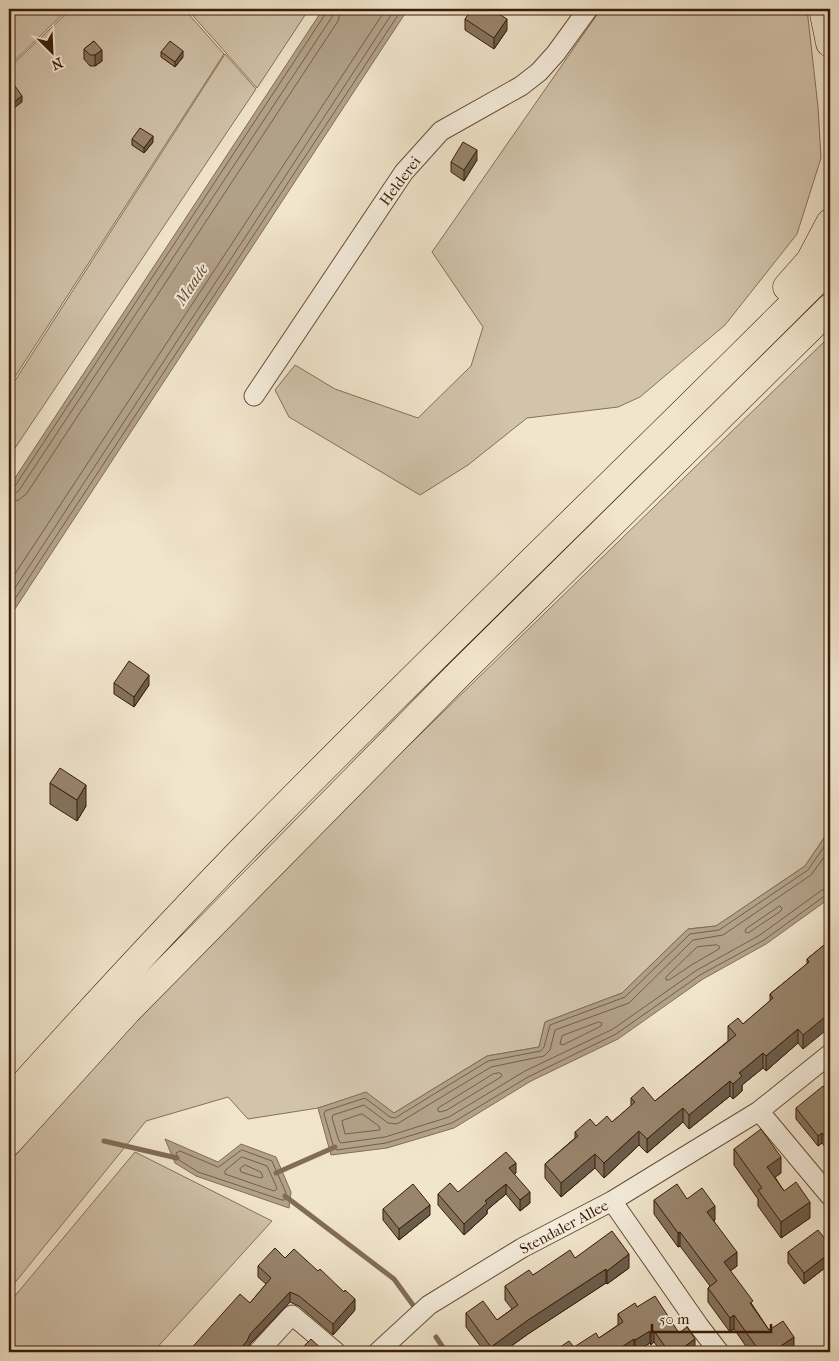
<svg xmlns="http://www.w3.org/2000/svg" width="839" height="1361" font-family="'IM FELL French Canon',serif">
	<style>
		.green { fill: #d2c3ab; stroke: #867059 }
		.water { fill: #b2a189; stroke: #826c55 }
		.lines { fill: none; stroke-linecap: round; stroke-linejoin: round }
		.shore { stroke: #765e48; stroke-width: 1 }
		.stream { stroke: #826c55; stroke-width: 5 }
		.street-casing { stroke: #674e38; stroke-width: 21 }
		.highway-casing { stroke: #391c07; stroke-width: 29 }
		.street { stroke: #f6eede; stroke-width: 19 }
		.highway { stroke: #f1e5cc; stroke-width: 28 }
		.wall { fill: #84725e; stroke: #391c07 }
		.shaded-wall { fill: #6b5d4c; stroke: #391c07 }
		.building { fill: #99856d; stroke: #391c07 }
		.labels { text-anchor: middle; stroke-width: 4; stroke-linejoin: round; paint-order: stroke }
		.street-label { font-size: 15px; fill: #391c07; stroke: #f6eede }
		.water-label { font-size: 16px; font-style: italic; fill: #634b34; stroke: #f6eede }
	</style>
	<rect width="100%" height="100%" fill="#f1e5cc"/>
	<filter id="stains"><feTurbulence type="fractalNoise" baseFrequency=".004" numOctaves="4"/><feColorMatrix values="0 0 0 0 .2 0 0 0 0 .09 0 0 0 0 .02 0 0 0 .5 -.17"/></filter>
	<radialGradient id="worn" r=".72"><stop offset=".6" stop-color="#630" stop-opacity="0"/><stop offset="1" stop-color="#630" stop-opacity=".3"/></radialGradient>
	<!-- green -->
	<path class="green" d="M9,9H68L9,66Z
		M71,9H184L224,54L9,386V68Z
		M187,9H309L257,88Z
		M601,9H807L818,107L821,158L797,234L725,325L640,397L618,407L527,418L468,465L420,495L289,417L275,390L295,365L335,389L418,418L471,366L483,327L432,252Z
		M225,54L256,89L9,457V390Z
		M830,336V829L805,866L716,926L688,929L622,993L545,1022L539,1047L487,1056L394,1113L366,1093L318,1108L248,1119L228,1097L146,1121L9,1290V1163L158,989Z
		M135,1152L272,1221L153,1352H9V1303Z"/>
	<!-- water -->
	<path class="water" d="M323,9H408L9,618V487Z
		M830,829V898L766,944L703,979L618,1039L531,1081L454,1128L387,1148L331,1155L318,1108L366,1092L394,1113L487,1056L539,1047L545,1022L622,993L688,929L716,926L805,866Z
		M165,1139L218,1162L241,1144L276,1157L291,1192L289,1208L196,1176L175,1163Z"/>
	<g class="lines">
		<!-- shore -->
		<path class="shore" d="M9,489L15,486L326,13L327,9
			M9,495L15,494L20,489L332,17L334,9
			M9,502L19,500L27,493L338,21L341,9
			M9,583L386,9
			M9,597L395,9
			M9,608L402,9
			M830,838L808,870L719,930L690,934L625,997L550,1025L544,1047L541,1051L488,1061L395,1118L390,1117L365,1098L325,1111L324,1114L334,1148L337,1150L386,1143L452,1123L528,1077L616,1034L700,975L764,940L826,895L830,894
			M830,849L811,875L723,935L693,940L629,1003L555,1030L550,1050L544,1056L491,1067L397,1124L388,1123L364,1105L333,1115L332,1118L339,1141L341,1143L385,1137L449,1117L525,1071L613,1029L697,970L760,935L822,890L830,888
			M780,906L782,908L781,911L748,933L745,932L746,929Z
			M717,945L720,947L719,949L693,964L669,980H666V977L697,947Z
			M599,1022L602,1023L601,1026L563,1045L560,1044L562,1036Z
			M500,1073L502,1075L501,1077L447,1110L440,1112L438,1111V1108L493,1074Z
			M362,1114L379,1126L380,1130L345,1134L342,1121Z
			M242,1150L272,1161L286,1193L285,1200H282L198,1172L179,1160L176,1153L180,1151L218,1167Z
			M242,1157L267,1166L277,1188L276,1190L274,1191L225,1174V1171Z
			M245,1165L261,1172L263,1177L260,1178L241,1172L240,1169Z"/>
		<!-- stream -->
		<path class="stream" d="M104,1141L177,1158
			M276,1173L335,1147
			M285,1196L394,1279L413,1305
			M436,1337L446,1352"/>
		<defs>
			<path id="street" d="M254,396L404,172L441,131L521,86L539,72L556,53L588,9
				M759,1111L830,1196
				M612,1201L699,1326L719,1352
				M258,1352L292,1315L336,1352
				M378,1352L429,1305L522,1248L612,1201L759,1111L830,1054"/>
			<path id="highway" d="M823,9L830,43
				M787,287L810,261L830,223
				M9,1101C89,1012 170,924 254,838C443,645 639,459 830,267
				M9,1141L127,1011L460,673L830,308"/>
		</defs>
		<!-- street casing -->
		<use href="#street" class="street-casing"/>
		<!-- highway casing -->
		<use href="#highway" class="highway-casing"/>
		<!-- street -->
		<use href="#street" class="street"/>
		<!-- highway -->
		<use href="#highway" class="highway"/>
	</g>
	<!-- wall -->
	<path class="wall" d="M465,19L507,30L494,49L465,30Z
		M94,41L102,61L95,66H90L84,59V49Z
		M161,52L183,57L175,67L161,57Z
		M132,139L153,142L144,153L132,145Z
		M477,160L464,181L451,172V162Z
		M114,683L149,685L134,707L114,694Z
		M50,783L86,806L77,821L50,804Z
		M829,941L803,1049L798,1043L766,1071L763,1068L742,1085V1091L733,1099L730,1096L689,1129L683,1122L647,1153L639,1145L604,1178L595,1168L561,1197L545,1178V1164L575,1138V1132L596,1126L612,1122L631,1106V1098L655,1101L728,1041V1026L743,1024L770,1001V994L807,964V959Z
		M830,1095L826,1148L822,1143L818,1146L796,1119V1108Z
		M734,1149L781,1173L775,1177L784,1191L810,1218L781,1238L758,1206V1199L734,1165Z
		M516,1173L514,1175L530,1203L520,1211L506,1194L487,1210V1214L464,1235L438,1205V1194L458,1192Z
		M687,1199L715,1220L714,1221L737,1266L730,1271L769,1330L794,1351L793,1352H750L734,1329L730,1332L708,1302V1288L710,1286L680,1246L678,1247L654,1214V1200Z
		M383,1209L430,1215L399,1240L383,1220Z
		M830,1245V1264L804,1284L788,1263V1252Z
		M285,1258L355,1310L333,1335L299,1306L290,1302L250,1344L246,1352H188L250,1303L266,1284L258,1277V1266Z
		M575,1258L629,1268L607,1284L606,1283L528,1334L503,1352H485L466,1327V1313L497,1320L512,1309L505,1300V1286Z
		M637,1307L679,1333L695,1351L694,1352H661L654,1342L651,1345L650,1343L635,1352L634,1350L632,1352H553L574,1347L599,1338L618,1325V1314Z"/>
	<!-- shaded-wall -->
	<path class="shaded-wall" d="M507,19V30L494,49V38Z
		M102,50V61L95,66V55Z
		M183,51V57L175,67V62Z
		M22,96V102L10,111V105Z
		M153,136V142L144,153V148Z
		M477,150V160L464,181V170Z
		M149,675V685L134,707V697Z
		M86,785V806L77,821V800Z
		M830,1002V1027L803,1049V1035Z
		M798,1029V1043L766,1071V1056Z
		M763,1053V1068L742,1085V1091L733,1099V1084L739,1073Z
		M730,1081V1096L689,1129V1115Z
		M830,1100V1111L826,1103Z
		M683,1108V1122L647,1153V1139Z
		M639,1131V1145L604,1178V1163Z
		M822,1133V1143L818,1146V1136Z
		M830,1133V1144L826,1148V1137Z
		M595,1154V1168L561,1197V1183Z
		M781,1157V1173L767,1183V1167Z
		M516,1163V1173L509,1179V1168Z
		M506,1184V1194L487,1210V1214L464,1235V1224L485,1201Z
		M530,1192V1203L520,1211V1200Z
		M810,1202V1218L781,1238V1222Z
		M430,1205V1215L399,1240V1229Z
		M715,1206V1220L707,1226V1212Z
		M680,1232V1246L678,1247V1233Z
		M737,1252V1266L724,1276V1262Z
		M830,1253V1264L804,1284V1273Z
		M629,1254V1268L607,1284V1271Z
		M606,1269V1283L528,1334L503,1352H491V1347L528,1320Z
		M290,1292V1302L250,1344L246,1352H237L250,1334Z
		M355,1299V1310L333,1335V1324Z
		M734,1315V1329L730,1332V1318Z
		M650,1331V1343L635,1352V1340Z
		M654,1331V1342L651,1345V1333Z
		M794,1337V1351L793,1352H772Z
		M634,1339V1350L632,1352H614Z
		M695,1339V1351L694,1352H677Z"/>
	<!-- building -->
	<path class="building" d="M472,9H491L507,19L494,38L465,19Z
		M94,41L102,50L95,55H90L84,49Z
		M170,41L183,51L175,62L161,52Z
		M15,86L22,96L10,105L9,104V90Z
		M140,128L153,136L144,148L132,139Z
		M463,142L477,150L464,170L451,162Z
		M129,661L149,675L134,697L114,683Z
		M60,768L86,785L77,800L50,783Z
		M829,941L830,942V1002L829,1003L830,1005V1013L803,1035L798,1029L766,1056L763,1053L739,1073L742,1076L733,1084L730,1081L689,1115L683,1108L647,1139L639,1131L604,1163L595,1154L561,1183L545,1164L578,1136L575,1132L590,1119L596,1126L607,1116L612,1122L635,1102L631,1098L643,1087L655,1101L736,1035L728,1026L738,1018L743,1024L773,998L770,994L809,962L807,959Z
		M823,1086L830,1095V1100L826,1103L830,1109V1133L826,1137L822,1133L818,1136L796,1108Z
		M761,1129L781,1157L767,1167L784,1191L796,1182L810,1202L781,1222L758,1190L762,1188L734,1149Z
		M506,1152L516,1163L509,1168L530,1192L520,1200L506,1184L485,1201L487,1203L464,1224L438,1194L450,1183L458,1192Z
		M413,1184L430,1205L399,1229L383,1209Z
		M677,1184L687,1199L702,1188L715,1206L707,1212L737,1252L724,1262L753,1301L750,1303L769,1330L783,1321L794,1337L772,1352H760L734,1315L730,1318L708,1288L717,1281L680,1232L678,1233L654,1200Z
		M818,1230L830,1245V1253L804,1273L788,1252Z
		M612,1231L629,1254L607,1271L606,1269L528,1320L491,1347L466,1313L483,1301L497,1320L518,1305L505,1286L529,1270L533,1275L570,1250L575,1258Z
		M275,1248L285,1258L294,1249L318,1271L320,1269L344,1292L345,1290L355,1299L333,1324L299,1296L290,1292L250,1334L247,1341L237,1352H188L240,1294L250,1303L271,1278L258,1266Z
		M655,1296L679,1333L687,1327L695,1339L677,1352H669L654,1331L651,1333L650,1331L635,1340L634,1339L614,1352H553L569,1341L574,1347L596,1333L599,1338L623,1322L618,1314L635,1303L637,1307Z
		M311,1339L325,1352H298Z"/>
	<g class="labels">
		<!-- street labels -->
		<g class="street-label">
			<text transform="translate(400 181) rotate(-53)" y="5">Helderei</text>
			<text transform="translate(564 1227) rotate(-28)" y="5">Stendaler Allee</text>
		</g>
		<!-- water labels -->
		<g class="water-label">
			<text transform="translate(191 284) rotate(-56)" y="6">Maade</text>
		</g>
	</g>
	<!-- margin -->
	<rect width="839" height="1361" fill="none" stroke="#f1e5cc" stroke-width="30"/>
	<rect x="10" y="10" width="819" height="1341" fill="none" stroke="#391c07" stroke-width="2.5"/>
	<rect x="15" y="15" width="809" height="1331" fill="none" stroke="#391c07"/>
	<!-- north arrow -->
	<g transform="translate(52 52) rotate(156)" stroke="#f6eede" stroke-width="4" paint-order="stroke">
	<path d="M0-4L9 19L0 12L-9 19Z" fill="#391c07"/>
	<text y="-8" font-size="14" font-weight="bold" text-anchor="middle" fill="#391c07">N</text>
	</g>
	<!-- scale -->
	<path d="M652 1324v8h119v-8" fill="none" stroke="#391c07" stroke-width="2.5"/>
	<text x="659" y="1324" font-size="15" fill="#391c07" stroke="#f6eede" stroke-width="4" paint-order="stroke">50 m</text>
	<rect width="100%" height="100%" filter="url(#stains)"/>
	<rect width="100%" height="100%" fill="url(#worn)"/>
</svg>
